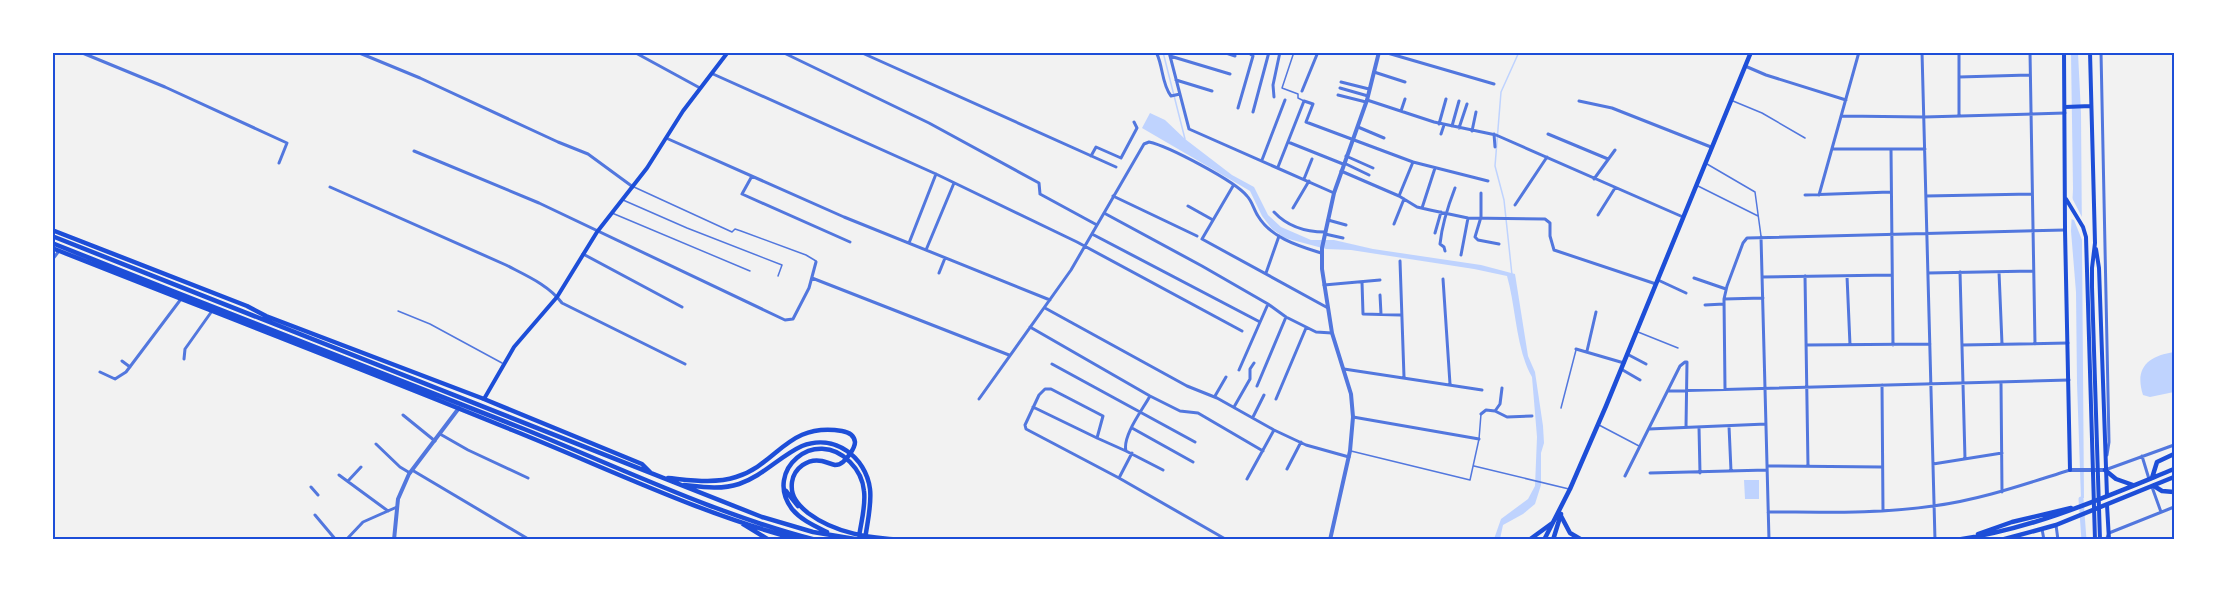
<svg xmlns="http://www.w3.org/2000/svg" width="2227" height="592" font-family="'Fira Sans',sans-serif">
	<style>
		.water { fill: #bfd3fe }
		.pier { fill: #f2f2f2 }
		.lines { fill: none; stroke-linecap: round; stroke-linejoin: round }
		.stream { stroke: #bfd3fe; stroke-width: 1.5 }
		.canal { stroke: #bfd3fe; stroke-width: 5 }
		.service { stroke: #5277de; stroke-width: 1.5 }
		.minor { stroke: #5277de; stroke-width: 3 }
		.tertiary { stroke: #5277de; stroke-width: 4 }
		.secondary { stroke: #1d4ed8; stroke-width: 4 }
		.primary { stroke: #1d4ed8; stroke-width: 4.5 }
		.trunk { stroke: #1d4ed8; stroke-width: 4.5 }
		.neatline { fill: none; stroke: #1d4ed8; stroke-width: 2 }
	</style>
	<rect width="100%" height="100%" fill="#f2f2f2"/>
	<!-- water -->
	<path class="water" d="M2071,53H2078L2081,113L2084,498L2081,499L2077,383L2076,292L2071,231L2073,189Z
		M1150,113L1165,120L1185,139L1232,175L1254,187L1268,215L1281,227L1311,240H1334L1373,249L1481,265L1515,274L1528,356L1535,372L1543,426L1544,443L1541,453V485L1535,504L1523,514L1503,525L1500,539H1494L1501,519L1528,499L1535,486L1537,437L1532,377C1516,350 1516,307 1507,276L1474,269L1351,250L1326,249L1285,238L1272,229L1262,216L1250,191L1142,128Z
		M2174,352V392L2150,397L2143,395C2134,367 2149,356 2174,352Z
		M1744,480H1759V499H1745Z"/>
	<!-- pier -->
	<path class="pier" d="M2072,198L2083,219L2085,336L2082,240L2074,220L2071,219Z"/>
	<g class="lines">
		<!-- stream -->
		<path class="stream" d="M1163,52L1185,139
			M1512,275L1504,200L1495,166L1501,92L1519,52"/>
		<!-- canal -->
		<path class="canal" d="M2081,499L2084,540"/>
		<!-- service -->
		<path class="service" d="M1294,52L1282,88L1298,94V98L1304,101
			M1733,101L1762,113L1805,138
			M1707,164L1755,192L1761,236
			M1698,186L1758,216
			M634,187L732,232L735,229L741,231L806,255L816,261
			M623,200L687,228L782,265L778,276
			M612,213L750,271
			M398,311L430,324L502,363
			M1638,332L1678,348
			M1561,408L1576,350
			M1599,425L1639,446
			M1351,451L1470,480L1479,439L1481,414
			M1474,466L1569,489"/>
		<!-- minor -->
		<path class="minor" d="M80,52L165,87L287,143L279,163
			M357,52L420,78L558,142L588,154L633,187
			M634,52L700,88
			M782,52L929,123L1039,183L1040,194L1097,225
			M860,52L1116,167
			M1153,52L1157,54C1163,67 1162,85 1171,96L1180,94
			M1169,52L1189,129L1334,193
			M1223,52L1235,56
			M1384,52L1494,84
			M1922,52L1935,540
			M2030,52L2035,344
			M2101,52L2109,442L2107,455
			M1680,53V52
			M1170,56L1230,74
			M1745,66L1766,75L1846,100
			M1374,72L1405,82
			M713,74L936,174L1077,242L1242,331
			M1959,77L2029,75
			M1176,80L1212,91
			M1341,82L1369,89
			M1340,88L1368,96
			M1302,91L1318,52
			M1338,95L1366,102
			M1274,97L1273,85L1280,52
			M1367,100L1434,122L1496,135L1683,217
			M1579,101L1612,108L1711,147
			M1238,108L1253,56L1248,52
			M1401,111L1405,99
			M1253,112L1269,52
			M1842,116L1924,117L2065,113
			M1959,116V52
			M1439,124L1446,99
			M1452,126L1459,101
			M1358,127L1384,138
			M1459,128L1467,104
			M1472,131L1476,112
			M1441,134L1444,125
			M1494,134L1495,147
			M1548,134L1608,159
			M666,138L844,217L1050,300
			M1288,142L1343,164
			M1832,149H1925
			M1891,149L1893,345
			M414,151L539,203L785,320L793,319L809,288L816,262
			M1091,156L1096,147L1121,158L1137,128L1134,122
			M1346,156L1373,168
			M1262,160L1285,100
			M1344,163L1369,175
			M1278,167L1304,101L1313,104L1306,122L1413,162L1488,181
			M1341,171L1399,196L1417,207L1430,210L1468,218L1545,219L1550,223V236L1554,250L1656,284
			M752,176L742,194L850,242
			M1304,179L1312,159
			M1594,179L1615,150
			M1233,186L1202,239L1328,308
			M330,187L506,265C525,275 549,285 562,303L685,364
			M1481,193V217L1475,237L1478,240L1499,244
			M1805,195L1890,192
			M1819,195L1859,52
			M1113,196L1197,236
			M1399,196L1413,162
			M1926,196L2032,194
			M1515,205L1547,157
			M1188,206L1213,220
			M1293,208L1309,181
			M1422,208L1435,168
			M1274,212C1288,227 1305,232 1325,232
			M1104,213L1202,266L1268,304L1286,317L1316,332L1332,333
			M1598,215L1615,188
			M1328,220L1346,225
			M1394,224L1404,199
			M1435,233L1441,212
			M1092,234L1260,322
			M1325,234L1343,238
			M1761,237L1769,540
			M909,243L936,174
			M926,250L954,183
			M1445,251L1444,247L1440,244C1442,224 1448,206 1455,188
			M583,254L682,307
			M1461,255L1468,218
			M52,260L59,251
			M1400,261L1404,377
			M1960,272L1965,459
			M1999,272L2002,344
			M939,273L945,258
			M1266,273L1279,236
			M1928,273L2033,271
			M1805,276L1808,466
			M1847,276L1850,345
			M1762,277L1891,275
			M812,278L1009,355
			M1694,278L1726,289
			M1443,279L1450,384
			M1658,280L1686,293
			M1362,282L1363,314L1400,315
			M1324,285L1380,280
			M1380,295L1381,314
			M1724,299L1763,298
			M1705,305L1724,304
			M1045,308L1187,386L1217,398L1274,430L1306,445L1349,457
			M1030,327L1150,396L1180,411L1198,413L1263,451
			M1806,345L1930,344
			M1962,345L2068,343
			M1576,349L1624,363
			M1587,351L1596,312
			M1627,354L1646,364
			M184,359L185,349L212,311
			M122,361L130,367
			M1052,364L1195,442
			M1344,369L1482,390
			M1621,369L1640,380
			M1239,370L1268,304
			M100,372L115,379L126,372L181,299
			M2001,383L2002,492
			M1882,385L1883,511
			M1257,386L1286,317
			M1725,389L1724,299L1727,286L1743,243L1747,238L2065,230
			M1669,391L2069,380
			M1150,396C1143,409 1122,436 1126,451L1163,470
			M1215,396L1226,377
			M979,399L1071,270L1144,144L1149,142C1168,146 1235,181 1247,196C1252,201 1254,210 1258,216C1271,238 1299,246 1321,253
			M1276,399L1306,328
			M1033,407L1097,438
			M1234,407L1250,379V369L1254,363
			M1495,411L1507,417L1532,416
			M1481,414L1486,410L1495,411L1500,404L1502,388
			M403,415L435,441
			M1253,417L1264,395
			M1353,417L1479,439
			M1729,426L1731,471
			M1699,427L1700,473
			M1132,428L1193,462
			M1649,429L1766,424
			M440,434L468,450L528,478
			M376,444L400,467L410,473
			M1126,451L1097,438L1103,416L1051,389H1045L1039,395L1025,425L1026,429L1119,478L1227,540
			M2142,456L2149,479
			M1933,464L2002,453
			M1767,466L1882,467
			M1287,469L1301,442
			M412,470L530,540
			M2105,470L2174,445
			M1650,473L1767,470
			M339,475L388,511
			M1625,476L1680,366L1685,362H1687L1686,427
			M1119,478L1132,453
			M1247,479L1274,430
			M348,481L361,467
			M311,487L318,495
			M2152,487L2161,512
			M1768,512C1823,512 1878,514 1933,506C1980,500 2025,484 2070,470
			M315,515L336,540
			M2056,525L2058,540
			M2042,529L2044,540
			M346,540L363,522L397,507
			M559,540H563
			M2106,540L2109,533L2174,507"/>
		<!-- tertiary -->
		<path class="tertiary" d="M2070,470H2105
			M394,540L398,499L409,474L459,408
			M1330,540L1350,451L1353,417L1351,394L1332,333L1322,269V248L1334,193L1367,100L1379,52"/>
		<!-- secondary -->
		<path class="secondary" d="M2064,52L2065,230L2070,470
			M2090,52L2095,243L2092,268V287L2100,540
			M2065,107L2091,106
			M2066,199L2083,227L2086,237L2095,540
			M2096,249L2099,268L2107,496
			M484,399L514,347L557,297L597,232L647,168L683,111L728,52
			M2107,505L2109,540"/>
		<!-- primary -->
		<path class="primary" d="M1544,540L1570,489L1606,406L1751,52
			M1553,540L1561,514"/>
		<!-- trunk -->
		<path class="trunk" d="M52,230L247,306L266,316L484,399L642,464L650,472
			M52,236L762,517L813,532L861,540
			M52,243C209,306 367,367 524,429C621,468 715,514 816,540
			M52,248C206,309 360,368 512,430C607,468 700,514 800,540
			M2105,470L2116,479L2133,485
			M668,478C690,480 715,484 736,477C778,464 787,422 842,431C848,432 854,435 855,442C855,446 852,451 850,454C846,459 842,465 835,465C831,464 826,462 822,461C808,458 794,468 792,482C790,496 798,505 808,513C836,534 870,538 904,540
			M2152,478L2157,462L2174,454
			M684,485C702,487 721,490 739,484C763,476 780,456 802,446C834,433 866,457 870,489C872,505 867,523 865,540
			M2154,486L2162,491L2174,492
			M786,491L798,506
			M1561,516L1570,533L1582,540
			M743,524L769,540
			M827,532C815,526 801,520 792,509C763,471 815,426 850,462C858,470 863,480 864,491C866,506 861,522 859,537
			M1978,534L2012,522L2071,508
			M1529,540L1551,524
			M1956,540C2033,529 2103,498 2174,469
			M2001,540L2056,525L2174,477"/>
	</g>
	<!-- border -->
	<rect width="2227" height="592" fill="none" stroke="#ffffff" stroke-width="108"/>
	<rect x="54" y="54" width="2119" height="484" class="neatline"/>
</svg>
